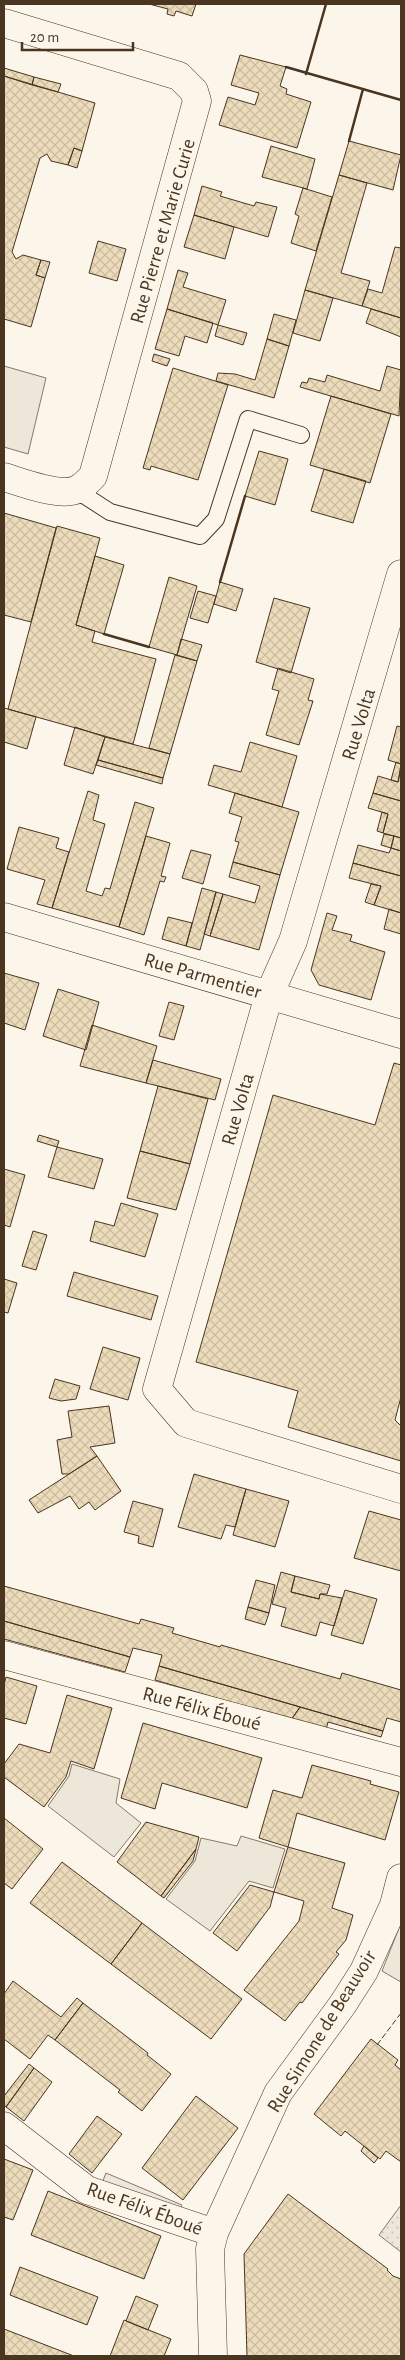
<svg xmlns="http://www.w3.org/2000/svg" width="405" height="2360" font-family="'Alegreya Sans',sans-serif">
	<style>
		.green { fill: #ede6d9; stroke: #887966 }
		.park { fill: url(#park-dots); stroke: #887966 }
		.parking { fill: #ede7d9; stroke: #887966 }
		.building { fill: url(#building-cross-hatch); stroke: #4a3520 }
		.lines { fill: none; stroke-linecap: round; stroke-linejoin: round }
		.service-casing { stroke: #4a3520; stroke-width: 18 }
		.minor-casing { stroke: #4a3520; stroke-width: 29 }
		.service { stroke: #fbf6e9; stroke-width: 16 }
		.minor { stroke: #fbf6e9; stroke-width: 28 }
		.fence { stroke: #4a3520; stroke-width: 1; stroke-dasharray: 6 2.5; stroke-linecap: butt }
		.wall { stroke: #4a3520; stroke-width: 2.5 }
		.labels { text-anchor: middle; stroke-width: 4; stroke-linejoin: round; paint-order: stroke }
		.street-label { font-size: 20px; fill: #4a3520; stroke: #fbf6e9 }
	</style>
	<defs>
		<pattern id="park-dots" width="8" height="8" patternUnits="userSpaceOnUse" patternTransform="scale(1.25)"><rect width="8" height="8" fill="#ede6d9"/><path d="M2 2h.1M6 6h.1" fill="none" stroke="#cdc6ba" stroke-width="1.8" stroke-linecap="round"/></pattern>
		<pattern id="building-cross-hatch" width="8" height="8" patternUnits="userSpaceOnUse" patternTransform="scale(1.25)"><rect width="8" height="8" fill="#ecdcbc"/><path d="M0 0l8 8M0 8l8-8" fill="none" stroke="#ccbda1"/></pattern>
	</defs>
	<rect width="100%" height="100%" fill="#fbf6e9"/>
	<!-- green -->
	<path class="green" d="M4,366L46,378L28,454L4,447Z"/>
	<!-- park -->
	<path class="park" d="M401,2205V2252L379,2235Z"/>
	<!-- parking -->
	<path class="parking" d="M72,1764L120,1779L116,1803L141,1823L114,1857L48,1806L69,1776Z
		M241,1836L285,1849L273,1888L249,1881L210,1931L166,1899L195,1861L201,1838L237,1846Z
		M401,1923V1982L382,1971Z
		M106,2173L182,2205L177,2216L102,2183Z"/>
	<!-- building -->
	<path class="building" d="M149,4H196L192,16L176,11L174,16L167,14L168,9Z
		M240,55L286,67L280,86L287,89L286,94L311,102L297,148L219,125L228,97L255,105L259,93L231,85Z
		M4,68L34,77L32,85L4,76Z
		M4,76L95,103L82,151L74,148L68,165L51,161L47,154L40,158L12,252L16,259L23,255L41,260L36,275L45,278L31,327L4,319Z
		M34,77L61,84L58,92L32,85Z
		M349,141L401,155L393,190L339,175Z
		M271,146L315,159L307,189L262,177Z
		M74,148L82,151L77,168L68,165Z
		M339,175L367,183L341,273L370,281L362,306L305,290Z
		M202,186L222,192L220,196L254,206L256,202L277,207L268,237L194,215Z
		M303,188L332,197L316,251L291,243L299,216L295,214Z
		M194,215L234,227L225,259L184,247Z
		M98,241L126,249L117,281L89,273Z
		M395,247L401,248V318L362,306L368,289L382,293Z
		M41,260L50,262L45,278L36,275Z
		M178,270L188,273L183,287L226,300L218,325L167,309Z
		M305,290L333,298L320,341L293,333Z
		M167,309L213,323L207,343L185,336L179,356L155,349Z
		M371,309L401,318V337L366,323Z
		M274,314L296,320L289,346L267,339Z
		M218,325L247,333L243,345L215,336Z
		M267,339L289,346L274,398L216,381L218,373L235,374L255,380Z
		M154,354L170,359L167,366L152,361Z
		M387,366L401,370L399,416L300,387L302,382L307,383L309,378L325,382L327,375L380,391Z
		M173,368L228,385L198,480L151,466L150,470L143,468Z
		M331,396L391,414L370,483L310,465Z
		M259,451L288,459L275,505L245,496Z
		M324,469L366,481L353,523L311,511Z
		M4,513L56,528L31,622L4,615Z
		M57,526L100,538L76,625L95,631L92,642L156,659L133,744L8,709Z
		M95,556L124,565L104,634L76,625Z
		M169,577L197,586L177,655L149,647Z
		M220,582L243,589L236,611L214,604Z
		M198,591L216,596L208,623L190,618Z
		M274,598L310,608L291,673L256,662Z
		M181,639L202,645L197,661L177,655Z
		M175,655L197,661L170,754L149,748Z
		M278,668L314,679L308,700L313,701L299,745L266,735L279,691L272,689Z
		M4,708L36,717L27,749L4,742Z
		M397,726L401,727V764L388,760Z
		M75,727L105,737L93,774L64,765Z
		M105,737L170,754L163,778L98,760Z
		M250,742L297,756L282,807L208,785L214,765L241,772Z
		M98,760L163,778L162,784L96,765Z
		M396,762L401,764L398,782L391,780Z
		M401,769V801L373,793L378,776L398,782Z
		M88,791L99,795L93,820L105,824L86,891L102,896L105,888L110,889L135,802L154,808L119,927L52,908Z
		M235,793L299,812L280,875L233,862L239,842L235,841L242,817L229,813Z
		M373,793L401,801V838L383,833L388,814L368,808Z
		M382,812L388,814L383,833L377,831Z
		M19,827L59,838L56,848L69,852L52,908L37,904L45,880L7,869Z
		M384,834L394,836L391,848L381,845Z
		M146,836L170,843L161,876L166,877L164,882L160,881L144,935L119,927Z
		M394,836L401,838V851L391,848Z
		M358,845L389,853L391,848L401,851V876L353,863Z
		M191,850L211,855L203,884L182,878Z
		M233,862L280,875L259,950L210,936L223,894L255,903L260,886L229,877Z
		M353,863L401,876V913L374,905L381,886L349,878Z
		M371,884L381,886L374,905L365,902Z
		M202,888L216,892L200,950L186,946Z
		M216,892L223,894L210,936L204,934Z
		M389,909L401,913V934L384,929Z
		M327,913L337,916L332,930L352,935L350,941L385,952L371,1000L319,985L311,970Z
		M168,917L192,923L186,946L162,939Z
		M4,973L39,983L25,1030L4,1023Z
		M58,989L99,1002L86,1050L43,1036Z
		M169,1002L184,1006L174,1040L159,1036Z
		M92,1025L157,1046L146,1083L80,1066Z
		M153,1060L221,1079L215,1100L146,1083Z
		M394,1063L401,1065V1397L395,1420L401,1426V1461L288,1427L298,1391L196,1362L273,1095L375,1125Z
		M158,1086L208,1099L190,1164L140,1151Z
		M39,1135L59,1141L57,1147L37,1141Z
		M57,1147L103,1159L94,1189L48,1177Z
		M140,1151L190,1164L176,1210L127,1198Z
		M4,1169L25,1175L10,1227L4,1225Z
		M121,1203L158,1214L145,1257L90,1241L95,1221L114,1226Z
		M33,1231L47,1235L36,1270L22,1266Z
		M74,1272L158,1296L151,1320L67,1296Z
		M4,1279L17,1283L8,1313L4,1312Z
		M103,1347L140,1358L128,1400L90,1389Z
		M55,1379L80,1386L76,1399L61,1401L49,1398Z
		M109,1406L115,1443L90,1447L97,1456L69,1474H62L57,1440L72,1437L68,1411Z
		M97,1456L121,1491L95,1510L89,1502L79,1509L70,1496L38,1513L29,1500Z
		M194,1474L246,1489L235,1527L226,1525L221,1539L178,1527Z
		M246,1489L289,1501L275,1547L233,1535Z
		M133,1501L163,1509L153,1547L138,1543L139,1536L124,1532Z
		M369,1511L401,1520V1571L354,1558Z
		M281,1572L295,1576L291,1592L319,1599L320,1594L342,1598L334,1626L320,1622L316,1636L281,1626L286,1608L272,1604Z
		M295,1576L330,1585L327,1594H320L319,1599L291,1592Z
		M256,1580L275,1585L269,1613L248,1607Z
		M4,1586L139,1624L141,1619L174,1628L172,1633L220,1647L221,1645L340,1679L342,1673L401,1690V1722L387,1718L383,1731L159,1666L162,1655L133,1648L130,1657L4,1621Z
		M345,1590L377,1599L363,1644L331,1635Z
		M248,1607L269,1613L265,1625L245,1619Z
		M4,1621L130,1657L125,1672L4,1639Z
		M159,1666L300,1707L291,1720L203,1694L155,1680Z
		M6,1677L37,1686L26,1724L4,1718V1685Z
		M67,1695L112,1708L94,1769L71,1761L66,1777L44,1807L4,1777V1764L19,1744L50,1753Z
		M300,1707L383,1731L381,1737L328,1722L326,1730L291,1720Z
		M143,1723L262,1758L247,1808L162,1783L155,1809L121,1798Z
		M312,1765L371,1781L370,1784L399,1792L385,1840L297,1813L288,1847L259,1838L273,1790L302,1798Z
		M4,1818L43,1849L12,1889L4,1883Z
		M146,1822L199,1837L196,1849L161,1896L117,1862Z
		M288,1847L345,1863L332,1908L353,1915L346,1940L336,1952L339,1954L302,2003L300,2002L285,2021L244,1990L299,1921L304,1901L274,1892Z
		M196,1849L193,1861L164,1898L161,1896Z
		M62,1862L142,1923L111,1964L30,1903Z
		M250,1885L274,1892L270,1907L237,1951L213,1933Z
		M142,1923L242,1999L211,2039L111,1964Z
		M13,1981L61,2017L77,1998L83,2003L55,2040L48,2035L30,2059L4,2039V1994Z
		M83,2003L148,2053L147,2055L171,2074L142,2111L118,2092L120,2090L55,2040Z
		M371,2039L398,2060L395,2065L401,2070V2162L386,2151L380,2159L345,2131L341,2136L314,2114Z
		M29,2064L34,2068L6,2107L4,2105V2096Z
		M34,2068L52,2082L24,2121L6,2107Z
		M196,2096L238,2128L183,2200L142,2168Z
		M97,2116L122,2134L92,2173L69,2154Z
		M364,2146L378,2158L374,2163L361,2151Z
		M4,2159L33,2170L13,2220L4,2217Z
		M48,2191L161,2236L144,2279L31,2235Z
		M288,2194L388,2269L387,2270L393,2276L401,2279V2356H247L244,2254Z
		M20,2267L98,2297L87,2325L10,2295Z
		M136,2296L158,2305L148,2330L126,2321Z
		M124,2320L171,2339L164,2356H110Z
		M4,2329L74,2356H4Z"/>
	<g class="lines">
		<defs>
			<path id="service" d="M76,490L110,512L200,536L216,519L248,419L301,435"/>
			<path id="minor" d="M4,23L179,76L194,91L197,101L93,476C88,481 84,486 78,489C61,498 21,482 4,477
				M401,574L293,941L269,995L157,1389L186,1423L401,1489
				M4,917L401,1034
				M4,1655L401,1762
				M4,2126L87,2190L214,2233
				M213,2356L210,2249L214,2233L278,2093L343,2004L364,1971L394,1905L401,1878"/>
		</defs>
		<!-- service casing -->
		<use href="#service" class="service-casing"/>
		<!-- minor casing -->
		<use href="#minor" class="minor-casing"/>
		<!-- service -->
		<use href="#service" class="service"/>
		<!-- minor -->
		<use href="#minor" class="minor"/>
		<!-- fence -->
		<path class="fence" d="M377,2045L401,2013"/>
		<!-- wall -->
		<path class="wall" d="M286,67L401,100
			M306,74L326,4
			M349,141L363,89
			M220,582L245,496
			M104,634L149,647"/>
	</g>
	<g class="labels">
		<!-- street labels -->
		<g class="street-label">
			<text transform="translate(162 231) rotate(-74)" y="7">Rue Pierre et Marie Curie</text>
			<text transform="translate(358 724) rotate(-73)" y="7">Rue Volta</text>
			<text transform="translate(203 975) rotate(16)" y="7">Rue Parmentier</text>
			<text transform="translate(237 1109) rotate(-74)" y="7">Rue Volta</text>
			<text transform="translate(202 1708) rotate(15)" y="7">Rue Félix Éboué</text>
			<text transform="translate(321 2031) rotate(-58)" y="7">Rue Simone de Beauvoir</text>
			<text transform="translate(145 2208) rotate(20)" y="7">Rue Félix Éboué</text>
		</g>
	</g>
	<!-- border -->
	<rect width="405" height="2360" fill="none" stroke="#4a3520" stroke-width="10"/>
	<!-- scale -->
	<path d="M22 42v8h111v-8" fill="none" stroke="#4a3520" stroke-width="2.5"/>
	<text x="30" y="42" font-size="15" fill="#4a3520" stroke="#fbf6e9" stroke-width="4" paint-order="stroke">20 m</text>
</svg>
